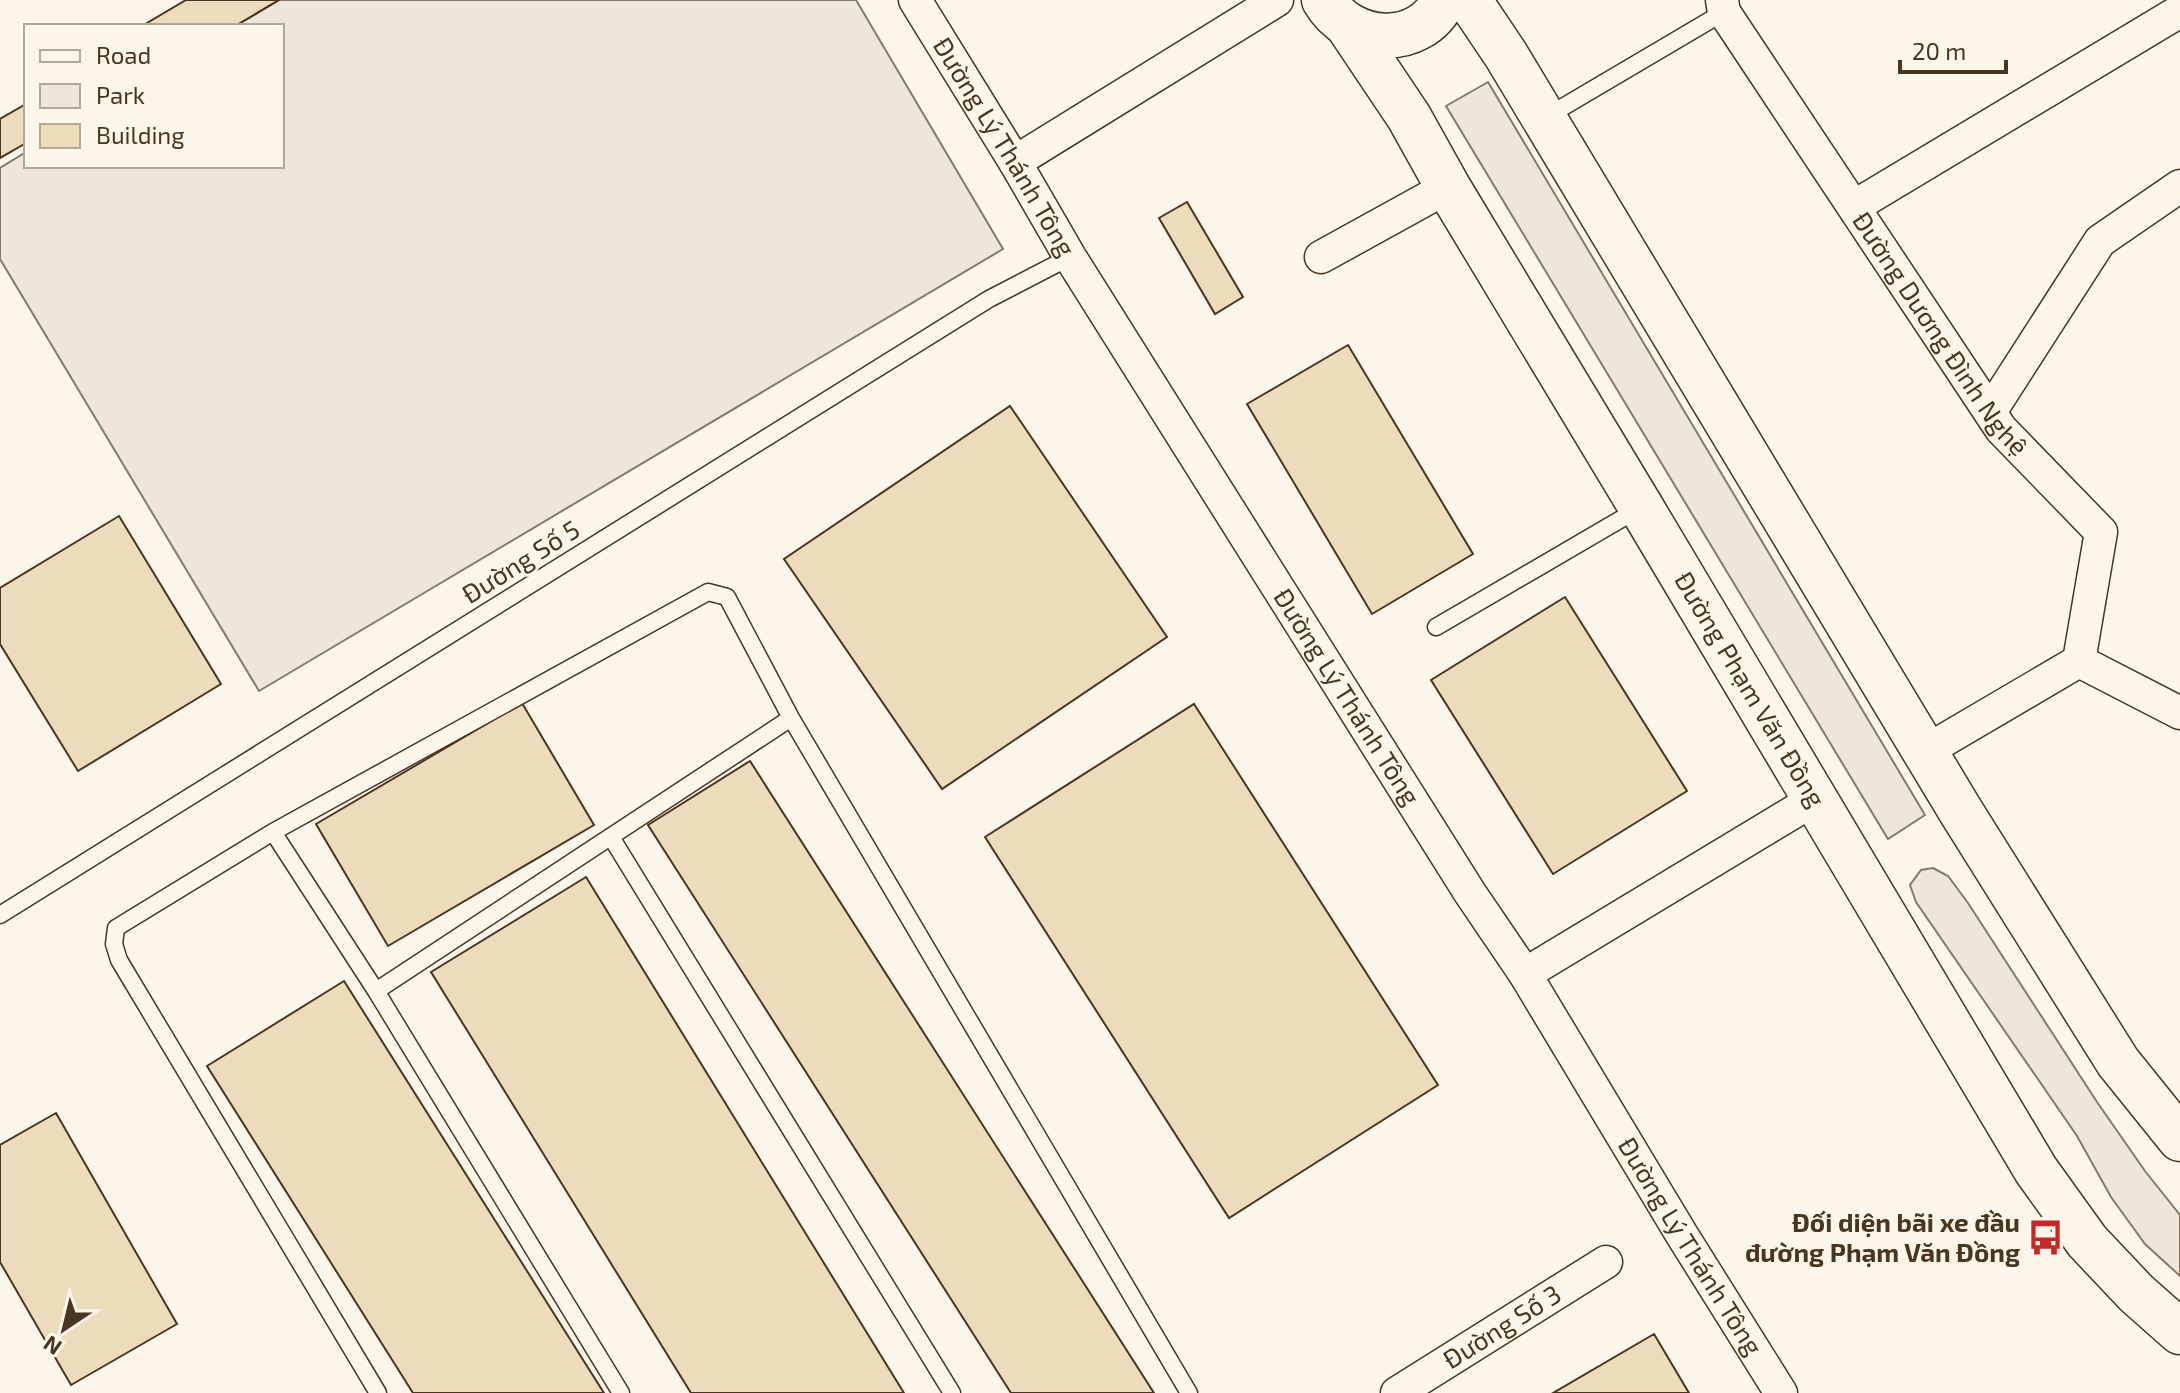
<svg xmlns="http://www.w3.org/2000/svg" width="2180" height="1393" font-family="'Exo 2',sans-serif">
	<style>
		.green { fill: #ede6d9; stroke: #887966; stroke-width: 2 }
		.building { fill: #ecdcbc; stroke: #4a3520; stroke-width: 2 }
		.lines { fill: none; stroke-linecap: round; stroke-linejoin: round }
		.lane-casing { stroke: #4a3520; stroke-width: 19 }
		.street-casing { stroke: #4a3520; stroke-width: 35 }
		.secondary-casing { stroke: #4a3520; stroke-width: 47 }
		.lane { stroke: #fbf6e9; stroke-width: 16 }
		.street { stroke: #fbf6e9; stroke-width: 32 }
		.secondary { stroke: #fbf6e9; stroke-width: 44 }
		.labels { text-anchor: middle; stroke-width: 6; stroke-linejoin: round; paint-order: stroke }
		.street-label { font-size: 26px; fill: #4a3520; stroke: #fbf6e9 }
		.poi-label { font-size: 26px; font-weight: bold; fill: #4a3520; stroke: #fbf6e9; text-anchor: end }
	</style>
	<rect width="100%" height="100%" fill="#fbf6e9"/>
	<!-- green -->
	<path class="green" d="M279,0H856L1003,249L259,691L0,259V168L26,152V166H282V26H236Z
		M1488,82L1925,815L1888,839L1446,106Z
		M1933,868L1948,876L1968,903L2097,1102L2145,1171L2180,1215V1276L2145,1244L2111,1197L2077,1136L1916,902L1910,885L1921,870Z"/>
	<!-- building -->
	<path class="building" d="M186,0H279L235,26H142Z
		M26,104V143L0,158V119Z
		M1187,202L1243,297L1215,314L1159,218Z
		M1348,345L1473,554L1372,614L1247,404Z
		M1010,406L1167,637L942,789L784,559Z
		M119,516L221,684L78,771L0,644V588Z
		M1565,597L1687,791L1553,874L1431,680Z
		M522,703L594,825L388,946L316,824Z
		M1194,704L1438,1085L1229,1218L985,837Z
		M750,761L1154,1393H1011L648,825Z
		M586,877L904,1393H691L431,972Z
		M344,981L604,1393H413L207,1066Z
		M56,1113L177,1324L71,1385L0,1262V1145Z
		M1654,1334L1689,1393H1553Z"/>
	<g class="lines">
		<defs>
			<path id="lane" d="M1546,117L1724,12
				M1436,627L1640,508
				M273,832L376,991L621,1393
				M611,837L952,1393
				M0,915L989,299L1070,257
				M376,991L791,718
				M378,1393L119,960L114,944L116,928L273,832L708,592L727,597L791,718L1189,1393"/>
			<g id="street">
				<path id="s1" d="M915,0L1015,162L1070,257L1470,893L1525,974L1682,1235L1781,1393"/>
				<path id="s2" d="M1722,0L1724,12L2001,429L2101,532L2079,661"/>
				<path d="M1015,162L1277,0"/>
				<path d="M1855,206L2180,11"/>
				<path d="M1321,257L1448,187"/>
				<path d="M1990,412L2100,241L2180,186"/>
				<path d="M1924,752L2079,661L2180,713"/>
				<path d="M1525,974L1815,799"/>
				<path id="s3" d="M1397,1393L1606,1262"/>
			</g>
			<g id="secondary">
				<path d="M1324,0C1350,45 1420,50 1444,0"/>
				<path d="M1469,0L1506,55L1960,810L2118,1062L2180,1139"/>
				<path id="s4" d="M1348,26L1409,117L1448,187L1641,507L2036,1170L2087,1241L2136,1293L2180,1332"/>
			</g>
		</defs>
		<!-- lane casing -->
		<use href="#lane" class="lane-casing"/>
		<!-- street casing -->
		<use href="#street" class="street-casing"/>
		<!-- secondary casing -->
		<use href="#secondary" class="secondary-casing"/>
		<!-- lane -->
		<use href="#lane" class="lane"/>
		<!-- street -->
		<use href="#street" class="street"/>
		<!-- secondary -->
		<use href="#secondary" class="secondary"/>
	</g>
	<!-- icons -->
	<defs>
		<symbol id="bus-bare" viewBox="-9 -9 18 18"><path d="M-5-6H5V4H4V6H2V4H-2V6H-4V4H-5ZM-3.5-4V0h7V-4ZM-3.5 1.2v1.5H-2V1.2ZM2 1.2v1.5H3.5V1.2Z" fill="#c62828" stroke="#fbf6e9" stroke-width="2.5" paint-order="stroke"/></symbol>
	</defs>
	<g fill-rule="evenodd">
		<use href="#bus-bare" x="2020" y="1212" width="51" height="51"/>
	</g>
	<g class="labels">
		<!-- street labels -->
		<g class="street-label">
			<text dy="9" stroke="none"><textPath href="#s1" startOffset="172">Đường Lý Thánh Tông</textPath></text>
			<text dy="9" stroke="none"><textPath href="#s2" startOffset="400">Đường Dương Đình Nghệ</textPath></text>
			<text transform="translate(521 562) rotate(-32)" y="9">Đường Số 5</text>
			<text dy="9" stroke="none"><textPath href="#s4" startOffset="776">Đường Phạm Văn Đồng</textPath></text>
			<text dy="9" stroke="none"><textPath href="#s1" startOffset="820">Đường Lý Thánh Tông</textPath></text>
			<text dy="9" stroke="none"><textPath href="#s1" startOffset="1468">Đường Lý Thánh Tông</textPath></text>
			<text dy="9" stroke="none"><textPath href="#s3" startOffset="124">Đường Số 3</textPath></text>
		</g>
		<!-- poi labels -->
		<g class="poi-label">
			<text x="2020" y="1232">Đối diện bãi xe đầu<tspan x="2020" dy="30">đường Phạm Văn Đồng</tspan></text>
		</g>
	</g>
	<!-- legend -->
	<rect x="24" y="24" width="260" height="144" fill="#fbf6e9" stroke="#b4a999" stroke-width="2"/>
	<rect x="40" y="50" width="40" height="12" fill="#fbf6e9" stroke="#b4a999" stroke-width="2"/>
	<text x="96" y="64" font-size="24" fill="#4a3520">Road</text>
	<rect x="40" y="84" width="40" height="24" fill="#ede6d9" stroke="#b4a999" stroke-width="2"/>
	<text x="96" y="104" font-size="24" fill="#4a3520">Park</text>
	<rect x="40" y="124" width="40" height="24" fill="#ecdcbc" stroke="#b4a999" stroke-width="2"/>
	<text x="96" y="144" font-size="24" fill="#4a3520">Building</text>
	<!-- north arrow -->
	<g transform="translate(64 1329) rotate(215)" stroke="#fbf6e9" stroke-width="6" paint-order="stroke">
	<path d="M0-6L14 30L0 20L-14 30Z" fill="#4a3520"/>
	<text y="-12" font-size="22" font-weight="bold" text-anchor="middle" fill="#4a3520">N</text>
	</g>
	<!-- scale -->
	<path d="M1900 60v12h106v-12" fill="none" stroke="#4a3520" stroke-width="4"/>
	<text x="1912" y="60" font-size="24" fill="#4a3520" stroke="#fbf6e9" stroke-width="6" paint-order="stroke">20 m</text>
</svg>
